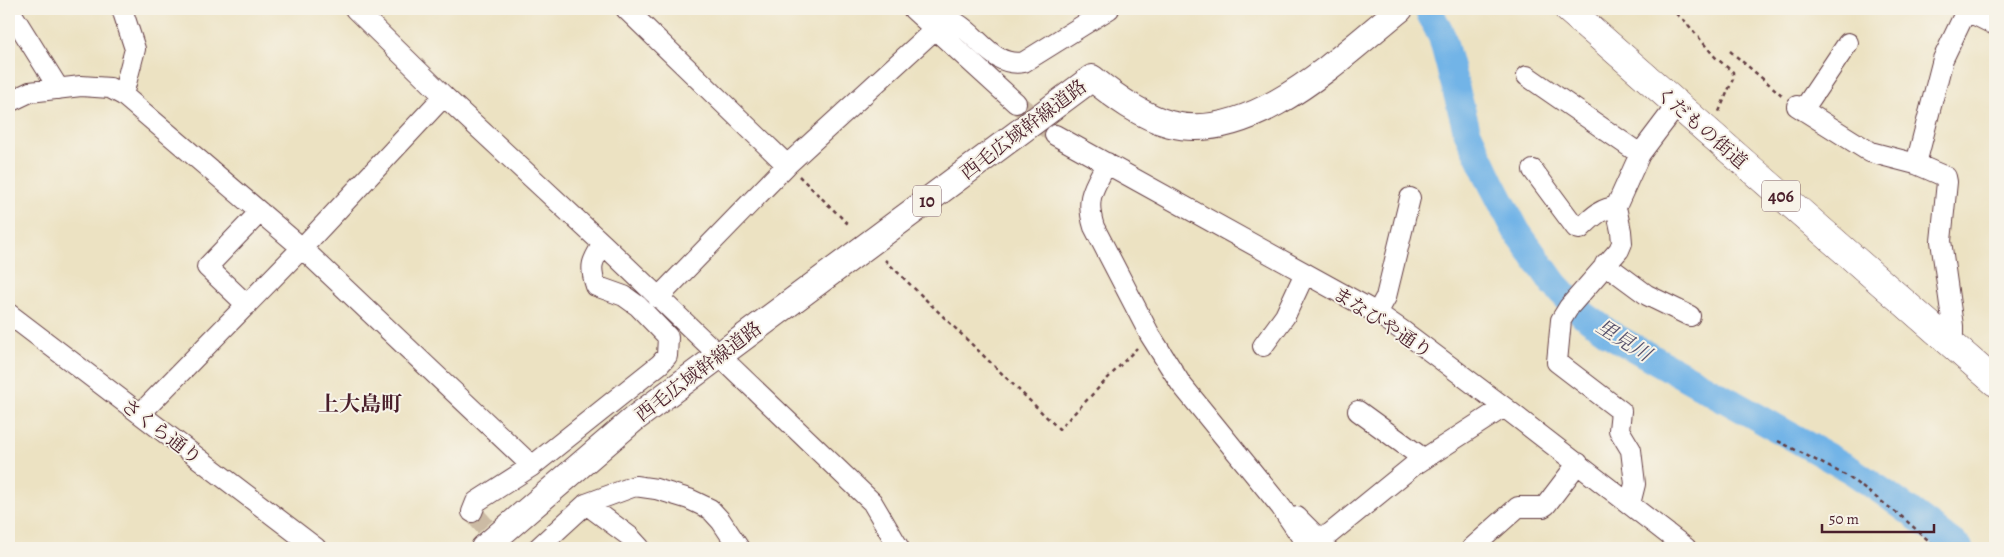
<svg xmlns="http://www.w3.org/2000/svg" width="2004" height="557" font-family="Alegreya,'Noto Serif JP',serif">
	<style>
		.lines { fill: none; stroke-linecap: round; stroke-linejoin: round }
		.river { stroke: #72b4e7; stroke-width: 28 }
		.minor-tunnel { stroke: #ccbba4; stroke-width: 20; stroke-dasharray: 20 10; stroke-linecap: butt }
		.minor-casing { stroke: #623c42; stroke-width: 22 }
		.major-casing { stroke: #623c42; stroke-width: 28 }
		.highway-casing { stroke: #623c42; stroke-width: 29 }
		.path { stroke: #623c42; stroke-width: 2.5; stroke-dasharray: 4 4; stroke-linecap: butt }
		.minor { stroke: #fff; stroke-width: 20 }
		.major { stroke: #fff; stroke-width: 26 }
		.highway { stroke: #fff; stroke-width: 28 }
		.labels { text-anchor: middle; stroke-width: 4; stroke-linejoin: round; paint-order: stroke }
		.shield { fill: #f7f3e8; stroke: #7e5f64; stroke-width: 1 }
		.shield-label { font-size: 18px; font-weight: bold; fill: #4a1f2b }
		.street-label { font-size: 19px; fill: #4a1f2b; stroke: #f7f3e8 }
		.water-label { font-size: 20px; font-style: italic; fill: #58536d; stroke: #f7f3e8 }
		.quarter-label { font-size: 21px; font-weight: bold; fill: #4a1f2b; stroke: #f7f3e8 }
	</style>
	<rect width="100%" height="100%" fill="#f7f3e8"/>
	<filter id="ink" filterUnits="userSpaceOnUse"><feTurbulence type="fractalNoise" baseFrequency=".02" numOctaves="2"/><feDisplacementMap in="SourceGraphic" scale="10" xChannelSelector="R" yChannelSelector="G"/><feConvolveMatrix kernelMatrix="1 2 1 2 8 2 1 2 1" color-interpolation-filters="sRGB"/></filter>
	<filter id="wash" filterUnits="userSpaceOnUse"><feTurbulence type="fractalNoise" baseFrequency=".0096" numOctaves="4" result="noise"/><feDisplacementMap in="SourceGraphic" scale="20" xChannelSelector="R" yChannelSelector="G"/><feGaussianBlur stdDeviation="1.12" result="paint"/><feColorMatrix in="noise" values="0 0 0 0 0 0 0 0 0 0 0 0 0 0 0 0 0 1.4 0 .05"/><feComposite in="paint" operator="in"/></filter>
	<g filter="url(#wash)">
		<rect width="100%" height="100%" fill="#ece2c2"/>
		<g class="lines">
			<!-- river -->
			<path class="river" d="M1428,9L1442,37L1467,131L1492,184L1517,232L1555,285L1584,315L1613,336L1851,470L1886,494L1959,548"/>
		</g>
	</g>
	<g filter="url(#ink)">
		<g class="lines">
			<!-- minor-tunnel -->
			<path class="minor-tunnel" d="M1016,103L1055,135
				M472,512L504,548"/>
			<defs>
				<path id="minor" d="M9,9L59,89
					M122,9L135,49L123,95
					M355,9L444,96L603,244L872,502L899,548
					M626,9L787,165
					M913,9L1016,103
					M1967,11L1995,25
					M933,13C941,16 951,19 958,24C980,38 995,68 1024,62L1109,9
					M1527,76L1640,154
					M9,102L30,92L81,86L110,88L123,95L302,248L532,466
					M1797,106L1870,152L1916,164
					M1803,110L1848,43
					M1055,135L1377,313L1403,331L1504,407L1686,548
					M1107,163C1093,189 1085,198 1094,227L1150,335L1181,384L1281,507L1309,548
					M1533,170L1576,228L1580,229C1591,219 1600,208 1616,207
					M1605,264L1647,295L1690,316
					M658,298L787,165L931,33L934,28L931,9
					M247,305L207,267L260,212
					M1377,313L1386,297L1410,198
					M9,314L316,548
					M1949,342L1953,334V326L1941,241L1947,182L1946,177L1916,164L1943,59L1967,9
					M1263,346L1285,316L1305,273
					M1358,411L1424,459
					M140,414L302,248L444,96
					M586,504L629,536L640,548
					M1630,504L1635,484L1631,450L1619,430L1621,411L1557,362L1561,320L1569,307L1619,250L1622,243L1621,231L1616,207L1640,154L1677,105
					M472,512L476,502L532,466L660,364L667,356L668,337L638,306L624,296L596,286C589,266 592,261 603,244
					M1297,517L1315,535L1327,536L1413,466L1504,407
					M538,548L586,504L635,486L656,489L689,499L710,509L721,521L739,548
					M1472,548L1518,507H1543L1546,505L1578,463"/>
				<path id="major" d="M484,548L634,419L1092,78C1115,97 1141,116 1170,124C1253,145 1341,56 1400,9"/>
				<path id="highway" d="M1568,9L1995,382"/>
			</defs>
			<!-- minor casing -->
			<use href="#minor" class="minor-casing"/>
			<!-- major casing -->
			<use href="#major" class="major-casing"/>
			<!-- highway casing -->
			<use href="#highway" class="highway-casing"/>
			<!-- path -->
			<path class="path" d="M1670,9L1685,21L1715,57L1733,72V79L1718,114
				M1730,51L1783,96
				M799,176L850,226
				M885,260L1059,429L1137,348
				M1778,441L1847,476L1901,516L1937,548"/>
			<!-- minor -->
			<use href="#minor" class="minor"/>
			<!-- major -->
			<use href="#major" class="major"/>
			<!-- highway -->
			<use href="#highway" class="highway"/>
		</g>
	</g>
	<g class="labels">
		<!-- shield labels -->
		<g class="shield">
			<rect x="1762" y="180.5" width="38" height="31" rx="4"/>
			<rect x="913" y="185.5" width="28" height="31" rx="4"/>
		</g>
		<g class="shield-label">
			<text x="1781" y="202">406</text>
			<text x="927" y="207">10</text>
		</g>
		<!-- street labels -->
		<g class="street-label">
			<text transform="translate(1702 127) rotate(41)" y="7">くだもの街道</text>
			<text transform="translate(1023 129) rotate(-37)" y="7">西毛広域幹線道路</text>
			<text transform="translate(1383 322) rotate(33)" y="7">まなびや通り</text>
			<text transform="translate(698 371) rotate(-37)" y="7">西毛広域幹線道路</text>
			<text transform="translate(162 431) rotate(37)" y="7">さくら通り</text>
		</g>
		<!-- water labels -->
		<g class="water-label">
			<text transform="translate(1624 340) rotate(32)" y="7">里見川</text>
		</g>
		<!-- quarter labels -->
		<g class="quarter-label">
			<text x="360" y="411">上大島町</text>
		</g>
	</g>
	<!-- margin -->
	<rect width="2004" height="557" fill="none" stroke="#f7f3e8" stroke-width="30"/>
	<!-- scale -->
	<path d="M1822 524v8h112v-8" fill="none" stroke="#4a1f2b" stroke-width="2.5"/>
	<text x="1829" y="524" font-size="15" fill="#4a1f2b" stroke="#f7f3e8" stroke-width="4" paint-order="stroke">50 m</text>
</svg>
